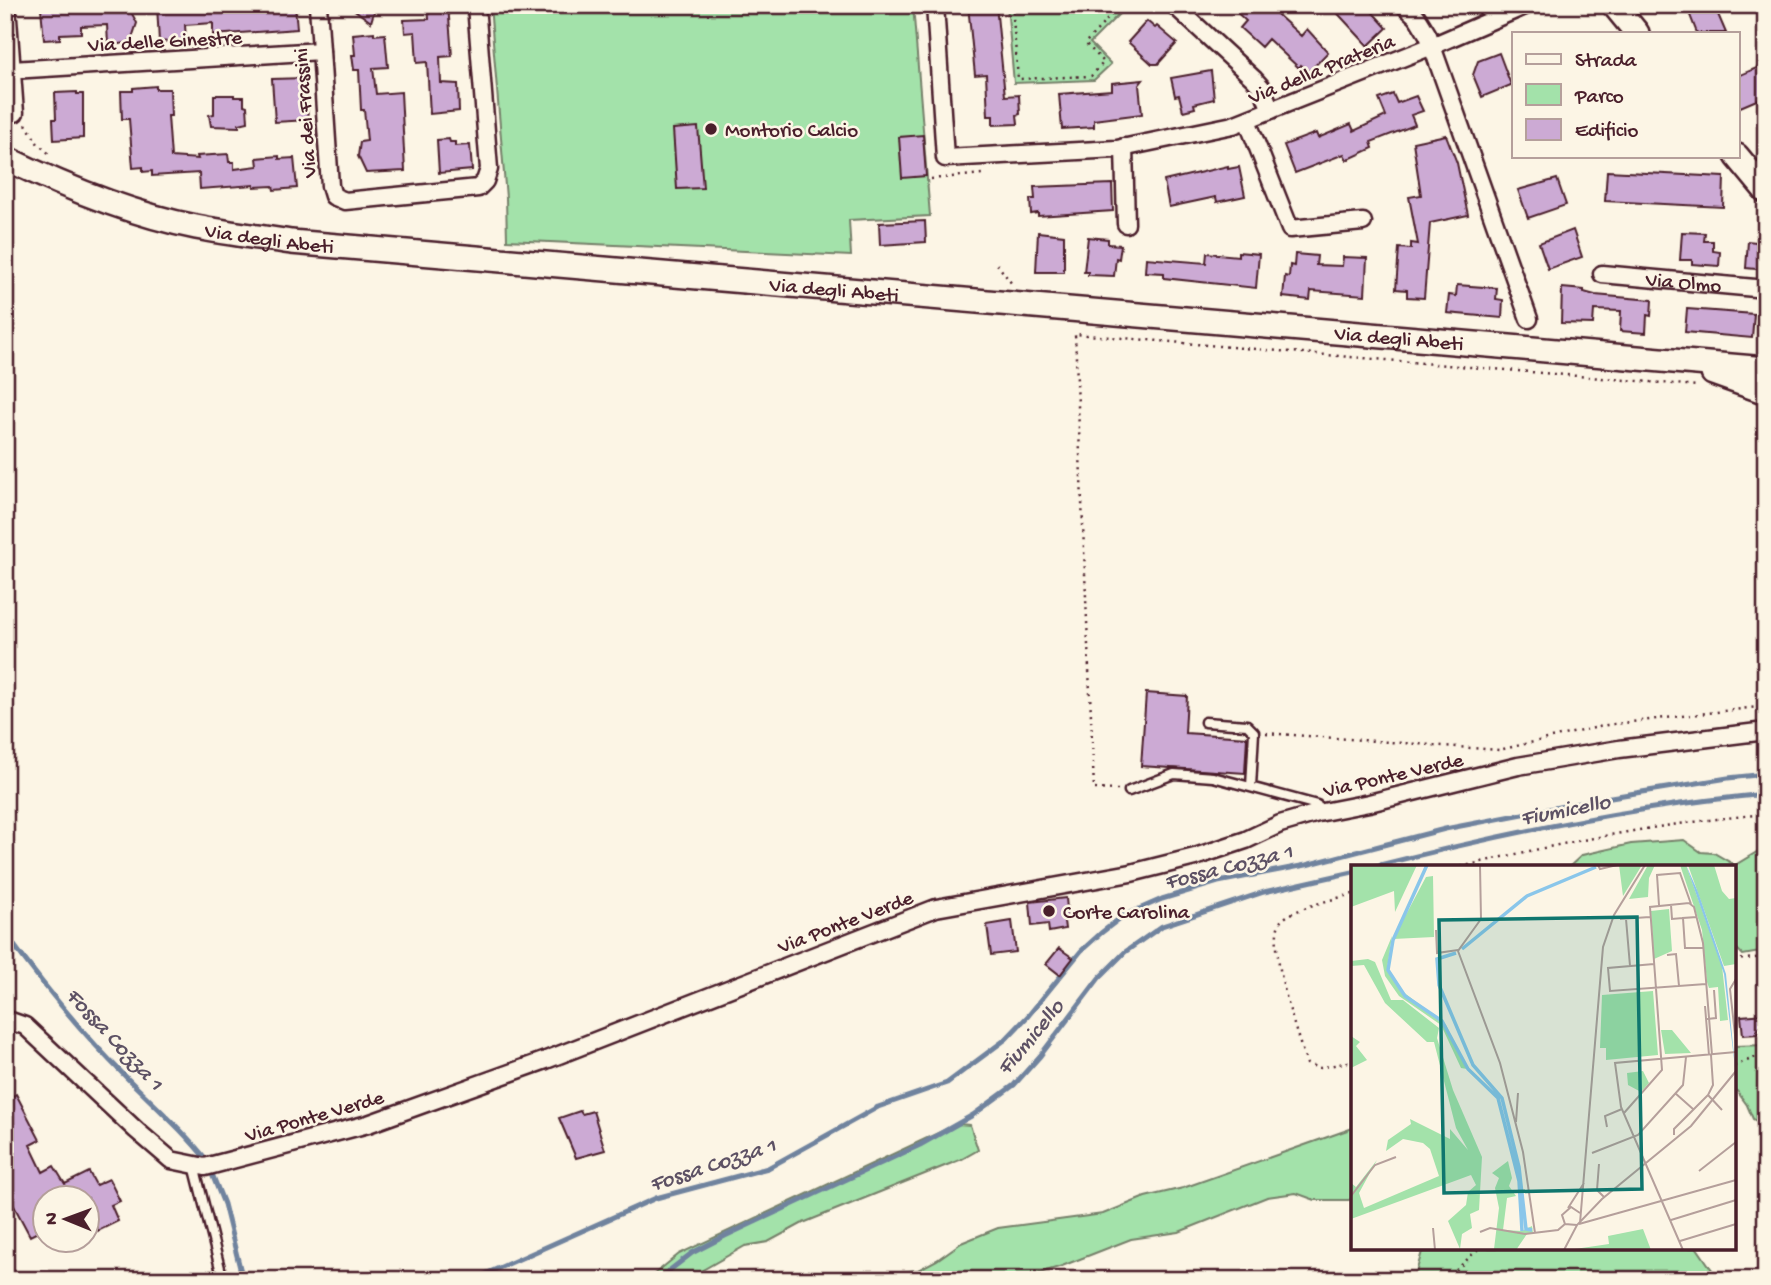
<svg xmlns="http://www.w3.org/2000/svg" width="1771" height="1285" font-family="'Gochi Hand',sans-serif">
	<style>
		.green { fill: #a3e2aa; stroke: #76806a; stroke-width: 2 }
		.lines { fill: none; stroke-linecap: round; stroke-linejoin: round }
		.stream { stroke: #70839e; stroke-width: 5 }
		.building { fill: #ccaad4; stroke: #4a1f2b; stroke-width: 2 }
		.lane-casing { stroke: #4a1f2b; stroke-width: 13 }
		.street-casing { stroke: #4a1f2b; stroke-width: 21 }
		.secondary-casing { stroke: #4a1f2b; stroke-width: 28 }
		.path { stroke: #4a1f2b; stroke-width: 2.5; stroke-dasharray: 2 5; stroke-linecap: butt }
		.lane { stroke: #fcf5e5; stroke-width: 8 }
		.street { stroke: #fcf5e5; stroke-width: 16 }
		.secondary { stroke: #fcf5e5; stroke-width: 23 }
		.poi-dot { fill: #4a1f2b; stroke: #fcf5e5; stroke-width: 2.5 }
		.labels { text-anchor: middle; stroke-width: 5; stroke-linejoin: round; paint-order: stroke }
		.street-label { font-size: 21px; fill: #4a1f2b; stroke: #fcf5e5 }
		.poi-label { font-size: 21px; fill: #4a1f2b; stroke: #fcf5e5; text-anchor: start }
		.water-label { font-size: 23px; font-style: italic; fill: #5d5164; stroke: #fcf5e5 }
		.inset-river { fill: none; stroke: #8ac6ea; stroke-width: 3.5 }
		.inset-road { fill: none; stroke: #b59f9b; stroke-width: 2 }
		.view { fill: #0f766e; fill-opacity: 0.15; stroke: #0f766e; stroke-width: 3.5 }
		.inset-edge { fill: none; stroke: #4a1f2b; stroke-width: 3.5 }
	</style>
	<rect width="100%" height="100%" fill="#fcf5e5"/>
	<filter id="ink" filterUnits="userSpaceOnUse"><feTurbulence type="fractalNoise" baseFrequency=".0143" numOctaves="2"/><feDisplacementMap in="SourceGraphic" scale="14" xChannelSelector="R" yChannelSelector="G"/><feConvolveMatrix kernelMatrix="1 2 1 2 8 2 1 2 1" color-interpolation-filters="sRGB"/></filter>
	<g filter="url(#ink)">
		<!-- green -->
		<path class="green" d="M490,5H913L930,216L849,220L851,256L507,240L506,198Z
			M1007,5H1128L1090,43L1111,64L1094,80L1014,83Z
			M1684,840L1701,852L1714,853L1735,865L1760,850L1766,843V951L1743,955L1734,946V867H1569L1582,855L1631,844Z
			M1766,1045V1126L1753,1119L1747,1105L1734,1087V1046Z
			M957,1124L970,1125L978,1150L962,1159L803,1223L768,1242L745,1246L685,1280H647L679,1254Z
			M1353,1128V1198L1349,1200H1315L1296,1193L1267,1197L1179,1232L1131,1239L1062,1266L1018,1280H868L891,1273L918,1270L937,1260L961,1243L998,1228L1103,1214L1145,1197L1183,1188Z
			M1423,1248H1697L1719,1280H1414Z"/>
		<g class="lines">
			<!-- stream -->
			<path class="stream" d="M1372,867C1501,834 1633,806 1766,794
				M5,933C42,984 81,1032 126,1077C154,1105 184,1131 208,1162
				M212,1174L224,1204L243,1280
				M465,1280L481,1276L656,1198L768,1168L878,1107L947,1083L1006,1039L1028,1016L1081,951L1101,933L1123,916L1162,899L1218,882L1306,865L1445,829L1611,797L1728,778L1766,774
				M657,1280L692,1253L725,1236L920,1145L973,1115L1014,1085L1040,1056L1099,978L1125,952L1162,926L1264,892L1353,872"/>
		</g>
		<!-- building -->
		<path class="building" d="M87,5H130L131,12L137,23L132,38L128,43L108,45L107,25L81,26V33L60,34V39L44,40L41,8Z
			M157,5H295L297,29L213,35V23L185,25L186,40L159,42Z
			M348,5H376L371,22Z
			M428,5H448L452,56L440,57L441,83L458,84L459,111L430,114L427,62L417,63L415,32L405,33L404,20L429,19Z
			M968,5H996L1005,96L1019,95L1020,114L1017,115L1018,124L993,125V116H988L986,74L975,75Z
			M1229,5H1267L1301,36L1307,29L1328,52L1309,72L1301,65L1299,68L1268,39L1261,47L1240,28L1246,21Z
			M1330,5H1366L1387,28L1368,46Z
			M1686,5H1714L1726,33H1697Z
			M1147,21L1155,28L1157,26L1177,43L1158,64H1152L1128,42Z
			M374,32V35L385,34L388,67L373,68L376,94L401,92L405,171L366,173L358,156L360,142L367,141L364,110H361L359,70H354L352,55H355L353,34Z
			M1499,53L1511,85L1482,97L1473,75L1478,61Z
			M1766,64V96L1738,108V76Z
			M1211,71L1214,99L1194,104L1195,108L1183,111L1179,95L1175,96L1171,78Z
			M305,78L308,120L275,122L272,79Z
			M1143,80L1139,85L1142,114L1094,120V127L1062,129L1059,94L1112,90V83Z
			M156,86V89H170L171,116H168L171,157L198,159L197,156L228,154L229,162H234V169L258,166L257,158L279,156V159L294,158L297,188L274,190L273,186L254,187V185L200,189L199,173L152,176V171L143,172V167L133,168L129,119H122L121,91H133V88Z
			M77,92V94H83V138L54,140L53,119H56L55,93Z
			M1393,94L1397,103L1416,96L1423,111L1411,115L1415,125L1371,142L1373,148L1347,160L1344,154L1295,173L1284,145L1316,133L1318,138L1351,124L1354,131L1386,116L1379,99Z
			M214,95H234V97H244V105L247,106L248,122L239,124V127L211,126L209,115L214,114Z
			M698,127L703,188L677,189L673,129Z
			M923,135L926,176L902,178L899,137Z
			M1446,135L1457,163L1468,215L1430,223L1424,298L1407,297V290L1396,289L1399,248L1411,249V243L1418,244L1409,197L1421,195L1413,142Z
			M449,139L450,142H455V146L470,145L472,170L439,173L437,140Z
			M1228,166V169L1239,167L1245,196L1217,202L1216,197L1169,207L1164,181Z
			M1607,171L1724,177L1723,207L1605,201Z
			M1557,179L1566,205L1528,218L1518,190Z
			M1112,184L1113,211L1038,216V213L1031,214L1030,199H1035L1034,187Z
			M925,221L926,242L880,245L879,223Z
			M1573,230L1582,257L1548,269L1539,243Z
			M1038,232L1064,235V272H1036Z
			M1682,232L1705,233L1704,241H1713V251L1720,252L1719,266L1692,264V260H1680Z
			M1766,232V270L1746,268L1748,241L1756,242Z
			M1088,237L1108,239V244L1121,245L1119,259L1116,258L1114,276L1088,275V272H1084Z
			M1238,252L1259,254L1256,288L1164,278V273L1145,272L1146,258L1206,263L1207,253L1238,256Z
			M1295,254L1317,256L1316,265L1342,266L1343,257L1367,258L1365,295L1311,291L1310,300L1283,297L1285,276L1289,277L1290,265L1294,266Z
			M1457,285L1497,288L1496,299L1503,300L1502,318L1447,313L1449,295L1456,296Z
			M1562,288L1584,290V292L1595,295L1652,300L1651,316L1647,315L1646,333L1620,331L1621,311L1594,310L1593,324L1561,323Z
			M1687,309L1754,314L1752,338L1685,332Z
			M1146,693L1187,696L1185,733L1247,737L1245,773L1141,766Z
			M1066,898L1068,920L1064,921L1065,929L1049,932L1048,924L1032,926L1030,902Z
			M1012,921L1016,952L991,955L987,925Z
			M1059,948L1073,958L1060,975L1046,964Z
			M1766,1014V1028L1758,1029V1034L1743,1035L1741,1016Z
			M16,1094L40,1140L30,1145L43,1172L54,1166L65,1184L89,1172L96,1185L109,1179L120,1201L111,1205L118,1221L98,1231L88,1209V1198H46V1228L30,1236L5,1189V1100Z
			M580,1111L582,1114L593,1111L605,1150L576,1158L559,1118Z"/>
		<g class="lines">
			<defs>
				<path id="lane" d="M1205,722L1247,725L1254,732L1251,787
					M1129,791L1174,774L1213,777L1317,805L1318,813
					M194,1165L223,1280"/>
				<g id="street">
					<path d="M7,5L15,113"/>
					<path d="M318,5L330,186L333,196L345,201L478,188L485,181L489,169L476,5"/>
					<path d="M935,5L945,158L1117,149L1233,125L1432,46L1527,5"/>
					<path d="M1174,5L1254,79L1262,88L1271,110"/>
					<path d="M1404,5L1417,17L1428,35L1529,319"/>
					<path d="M12,70L321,51"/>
					<path d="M1247,120L1290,229L1363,222"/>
					<path d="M1124,147L1126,224"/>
					<path id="s1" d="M1602,274L1766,289"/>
					<path d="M5,1019L25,1026L136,1130L171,1160L205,1167L368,1124L546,1060L936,908L1131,873L1195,857L1246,840L1280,824L1318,813L1369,803L1518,766L1619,749L1766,731"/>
				</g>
				<g id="secondary">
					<path d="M1614,5L1637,33"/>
					<path d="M1737,156L1766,191"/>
					<path id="s2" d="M5,158C65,187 130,214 196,227C227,233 259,237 291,242L1766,369"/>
					<path d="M1713,373L1766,392"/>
				</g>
			</defs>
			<!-- lane casing -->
			<use href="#lane" class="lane-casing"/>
			<!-- street casing -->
			<use href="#street" class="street-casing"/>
			<!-- secondary casing -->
			<use href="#secondary" class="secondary-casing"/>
			<!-- path -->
			<path class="path" d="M1012,5L1018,79L1091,76L1104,62L1085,43L1121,5
				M26,124L38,144L52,156
				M931,179L983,174
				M997,264L1012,284
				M1266,733L1499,750L1607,725L1766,706
				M1118,790L1094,789L1075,334L1698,386
				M1461,867C1562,842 1663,823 1766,814
				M1353,894C1335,899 1293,908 1281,921C1265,941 1298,1039 1307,1064L1320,1068L1353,1061
				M1734,960L1766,957
				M1734,1066L1766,1053
				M1446,1280L1479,1248"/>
			<!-- lane -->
			<use href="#lane" class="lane"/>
			<!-- street -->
			<use href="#street" class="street"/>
			<!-- secondary -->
			<use href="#secondary" class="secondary"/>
		</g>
	</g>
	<!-- markers -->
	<g class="poi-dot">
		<circle cx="711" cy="129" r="7"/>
		<circle cx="1049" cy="911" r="7"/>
	</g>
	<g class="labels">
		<!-- street labels -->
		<g class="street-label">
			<text transform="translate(165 40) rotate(-3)" y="7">Via delle Ginestre</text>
			<text transform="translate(1321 68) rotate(-22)" y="7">Via della Prateria</text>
			<text transform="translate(304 113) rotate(-94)" y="7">Via dei Frassini</text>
			<text dy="7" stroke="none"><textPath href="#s2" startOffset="278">Via degli Abeti</textPath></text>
			<text dy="7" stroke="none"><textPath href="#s1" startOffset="82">Via Olmo</textPath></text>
			<text dy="7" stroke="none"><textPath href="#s2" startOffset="845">Via degli Abeti</textPath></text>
			<text dy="7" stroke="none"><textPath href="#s2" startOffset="1412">Via degli Abeti</textPath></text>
			<text transform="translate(1393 774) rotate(-13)" y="7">Via Ponte Verde</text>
			<text transform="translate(845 921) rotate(-21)" y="7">Via Ponte Verde</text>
			<text transform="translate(314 1115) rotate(-16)" y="7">Via Ponte Verde</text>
		</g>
		<!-- poi labels -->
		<g class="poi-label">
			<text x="725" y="136">Montorio Calcio</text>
			<text x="1063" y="918">Corte Carolina</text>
		</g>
		<!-- water labels -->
		<g class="water-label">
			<text transform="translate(1565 808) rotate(-11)" y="8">Fiumicello</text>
			<text transform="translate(1228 865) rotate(-14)" y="8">Fossa Cozza 1</text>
			<text transform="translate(1029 1036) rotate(-50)" y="8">Fiumicello</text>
			<text transform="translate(116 1038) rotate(47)" y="8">Fossa Cozza 1</text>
			<text transform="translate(712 1163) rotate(-18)" y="8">Fossa Cozza 1</text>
		</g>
	</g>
	<!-- overview -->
	<g transform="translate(1351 865)">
		<rect width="385" height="385" fill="#fcf5e5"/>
		<path d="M0,0H66L44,47L43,26L0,42ZM268,0H291L272,31ZM297,0H304L298,13L297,32L278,34ZM329,0H335L371,101L377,155L369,156L367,122L358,123L356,117L351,65ZM337,0H363L371,26L378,34L385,33V99L373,101ZM82,11L83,72L42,74L75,12ZM318,44L321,86L303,94L300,46ZM41,71L36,104L51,126L95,160L116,204L110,203L90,160L48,131L34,111L31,95ZM17,94L24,97L40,135H52L88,163L86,173L102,225L131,292L128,345L119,349L121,363L111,369L109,384L97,356L115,340L117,327L125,320L120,310L0,354V318L5,322L26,295L8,328L13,343L88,311L79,284L72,278L52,274L35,286L37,275L60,259L59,254L99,274V264L117,285L105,263L83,177H76L34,138L13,100L0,101V96ZM302,126L307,190L255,195V183H249L251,130ZM310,165H321L340,188L314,189ZM0,171L9,177L5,181L16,195L0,203ZM292,206L298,218L290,227L277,220L276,208ZM157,296L161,313L158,321L165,331L156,333L152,365L171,366L181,361L182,368L176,369L165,385L143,384L148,343L144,323L148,313L141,308ZM292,364L300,385H217L258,379L257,371Z" fill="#a3e2aa"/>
		<path d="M335,0L347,27L375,109L385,211L373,109Z" fill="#8ac6ea"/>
		<path class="inset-river" d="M76,0L42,75L37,105L54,131L91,156L117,204L147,233L168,316L171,366M111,84L176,31L245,2M105,88L86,94L88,120L122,200L151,233L168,302L175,364L181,365"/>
		<path class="inset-road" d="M129,0L130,54L107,86L149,198L172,287L184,368M247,0L249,4L266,0M308,40L306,10L329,8L340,39M320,40L321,54L332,53M346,52L332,53L334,83H353M269,54L299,52M275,54L279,101M85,65L86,88L107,85M316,90L325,89L328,121M303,99L257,103L259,126L355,119M385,114L379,124L385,179M354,141L358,190M356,154L365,153L363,125M360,190L362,220L357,230L371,245M324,228L342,244M273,248L311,205L299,42L338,38L343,42L352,78L361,190M165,257L167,228M256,262L254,251L271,244M323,270V264L357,230M241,288L287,270L332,220L335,192M248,299L246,325L253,332M348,306L385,277M0,331L24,300L45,292M217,343L233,318M320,355L385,335M229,358L252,82L263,50L294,0M228,359L385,315M226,360L214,359L211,350L220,342L229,348M82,363L84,385M129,367L139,363L174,369L207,365L214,359M329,376L385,359M213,385L226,360L251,334L340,261L385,206M332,385L270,242L264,198L385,187"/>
		<path class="view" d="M286,52L291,324L93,328L88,55Z"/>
		<rect width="385" height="385" class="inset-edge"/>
	</g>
	<!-- margin -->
	<rect width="1771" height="1285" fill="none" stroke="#fcf5e5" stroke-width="28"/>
	<rect x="14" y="14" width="1743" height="1257" fill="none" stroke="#4a1f2b" stroke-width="2.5" filter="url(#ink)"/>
	<!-- legend -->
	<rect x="1512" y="32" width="228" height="126" fill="#fcf5e5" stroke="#b59f9b" stroke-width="2"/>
	<rect x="1526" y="54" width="35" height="10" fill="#fcf5e5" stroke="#b59f9b" stroke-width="2"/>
	<text x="1575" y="66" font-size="21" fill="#4a1f2b">Strada</text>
	<rect x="1526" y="84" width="35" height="21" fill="#a3e2aa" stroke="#b59f9b" stroke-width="2"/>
	<text x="1575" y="102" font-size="21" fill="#4a1f2b">Parco</text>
	<rect x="1526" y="119" width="35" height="21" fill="#ccaad4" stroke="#b59f9b" stroke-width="2"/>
	<text x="1575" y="136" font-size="21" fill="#4a1f2b">Edificio</text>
	<!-- north arrow -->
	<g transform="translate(66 1219) rotate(271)"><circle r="33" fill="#fcf5e5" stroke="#b59f9b" stroke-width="2"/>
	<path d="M0-5L12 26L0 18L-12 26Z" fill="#4a1f2b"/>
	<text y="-10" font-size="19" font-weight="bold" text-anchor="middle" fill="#4a1f2b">N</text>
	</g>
</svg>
